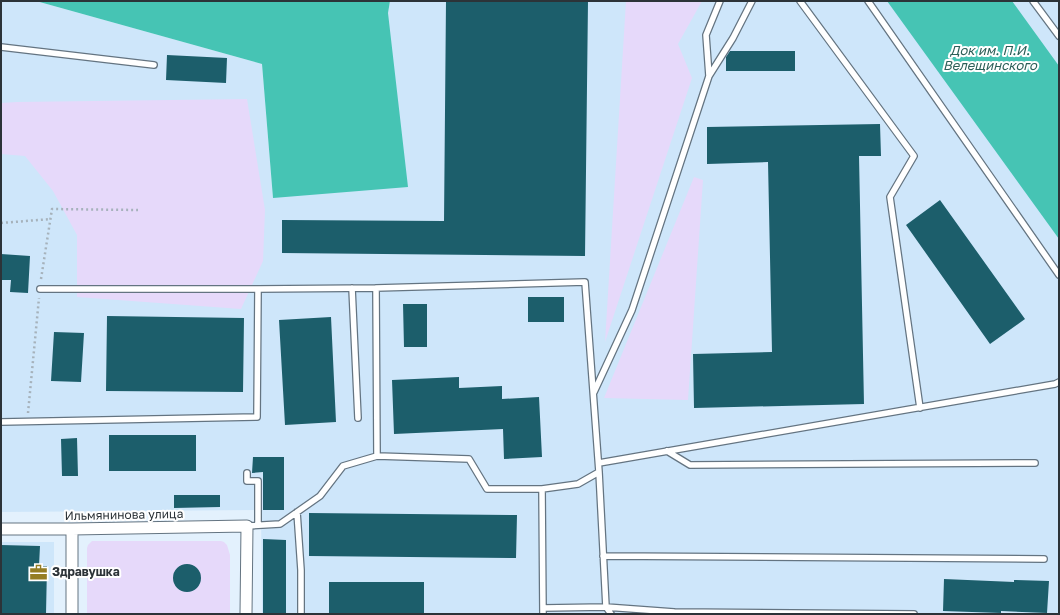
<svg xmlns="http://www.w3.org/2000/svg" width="1060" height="615" font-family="'Golos Text',sans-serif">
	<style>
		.built { fill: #cee6fa }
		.green { fill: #e6d9fa }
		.water { fill: #46c4b4 }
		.building { fill: #1c5e6b }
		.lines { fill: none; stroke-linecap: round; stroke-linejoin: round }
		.lane-casing { stroke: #647481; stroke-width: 8 }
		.street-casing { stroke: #647481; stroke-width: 13 }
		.path { stroke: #a6b2bb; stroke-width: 2.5; stroke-dasharray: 2 3; stroke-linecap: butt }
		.lane { stroke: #fff; stroke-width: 5.5 }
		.street { stroke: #fff; stroke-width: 11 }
		.labels { text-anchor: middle; stroke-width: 4; stroke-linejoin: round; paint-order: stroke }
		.street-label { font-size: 12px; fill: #2c3338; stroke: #fff }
		.poi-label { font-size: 12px; font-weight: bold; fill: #2c3338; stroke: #fff; text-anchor: start }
		.water-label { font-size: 13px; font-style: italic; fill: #2c5f58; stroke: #fff }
	</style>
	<rect width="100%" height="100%" fill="#e3f1fd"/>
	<!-- built -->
	<path class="built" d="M1,1H36L262,64L273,198L388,13L390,1H1059V614H262L261,510L1,512Z
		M1,542H54V614H1Z"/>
	<!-- green -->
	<path class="green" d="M626,1H702L678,44L692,78L605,342Z
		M247,99L265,210L263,261L241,309L77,297V235L53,191L25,156L1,154V103L17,102Z
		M694,177L703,180L688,400L604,398Z
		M92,541H221L224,542L227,545L230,555V614H87V548L88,545Z"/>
	<!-- water -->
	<path class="water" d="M36,1H390L388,13L408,187L273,198L262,64Z
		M887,1H1012L1059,66V239Z"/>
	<!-- building -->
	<path class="building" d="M446,1H588L585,256L282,253V220L444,221Z
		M730,51H795V71H726V57Z
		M167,55L227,58L226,83L166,80Z
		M880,124L881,156H859L864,404L694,408L693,354L772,352L768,162L707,164V127Z
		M940,200L1025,319L990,344L906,225Z
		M1,254L30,256L28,293L10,292L11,280H1Z
		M528,297H564V322H528Z
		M403,304H427V347H404Z
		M107,316L244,318L243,392L106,391Z
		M331,317L336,422L285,425L279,320Z
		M54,332L84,333L81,382L51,381Z
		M459,377V388L502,386V399L539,397L542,457L504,459L503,429L394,434L392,380Z
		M109,435H196V471H109Z
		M77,438L78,476H62L61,439Z
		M253,457H284V510H263V472L252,473Z
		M174,495H220V507L174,508Z
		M309,513L517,515L516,558L309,556Z
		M263,539L286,540V614H263Z
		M1,545L40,546L39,566H47L46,614H1Z
		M173 578a14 14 0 1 1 28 0a14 14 0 1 1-28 0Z
		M944,579L1014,582V580L1049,581L1047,613L1001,611V613L943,611Z
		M329,582H424V614H329Z"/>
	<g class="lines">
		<defs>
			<path id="lane" d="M800,1L914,156L890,197L920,408
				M868,1L1059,275
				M1033,1L1059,36
				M1,47L154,65
				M709,76L733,38L752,1
				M352,288L358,418
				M376,288L585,282L599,472L578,484L542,489
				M40,289H258
				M594,392L632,310L709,76L706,35L720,1
				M1,422L257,417L258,289L376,288L377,456
				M667,451L690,465L1035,463
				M599,463L1055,384L1059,382
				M599,472L606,607L674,612V614
				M247,473V481H258V525
				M297,512L301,570V614
				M247,526L280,524L320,496L343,466L377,456L469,459L487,489H542L543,614
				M603,556L1044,559
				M543,608L606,607L611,614
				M674,612L914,614"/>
			<path id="street" d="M1,529H72L247,526L246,614
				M72,614V529"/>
		</defs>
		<!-- lane casing -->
		<use href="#lane" class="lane-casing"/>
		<!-- street casing -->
		<use href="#street" class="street-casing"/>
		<!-- path -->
		<path class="path" d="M1,223L51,219
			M41,279L52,209L138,210
			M28,413L39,298"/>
		<!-- lane -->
		<use href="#lane" class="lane"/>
		<!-- street -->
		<use href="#street" class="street"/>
	</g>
	<!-- icons -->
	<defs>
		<symbol id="office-bare" viewBox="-9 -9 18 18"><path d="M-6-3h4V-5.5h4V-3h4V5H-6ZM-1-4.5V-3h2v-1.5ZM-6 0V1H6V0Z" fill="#947d24" stroke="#fff" stroke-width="2.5" paint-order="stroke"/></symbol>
	</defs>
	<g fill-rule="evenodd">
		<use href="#office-bare" x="26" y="560" width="25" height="25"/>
	</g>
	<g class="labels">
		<!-- street labels -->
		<g class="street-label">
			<text transform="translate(124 515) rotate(-1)" y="4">Ильмянинова улица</text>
		</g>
		<!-- poi labels -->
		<g class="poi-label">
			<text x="52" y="576">Здравушка</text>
		</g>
		<!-- water labels -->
		<g class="water-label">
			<text x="990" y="55">Док им. П.И.<tspan x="990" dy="15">Велещинского</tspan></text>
		</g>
	</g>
	<!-- border -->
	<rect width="1060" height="615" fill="none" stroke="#2c3338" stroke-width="4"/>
</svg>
